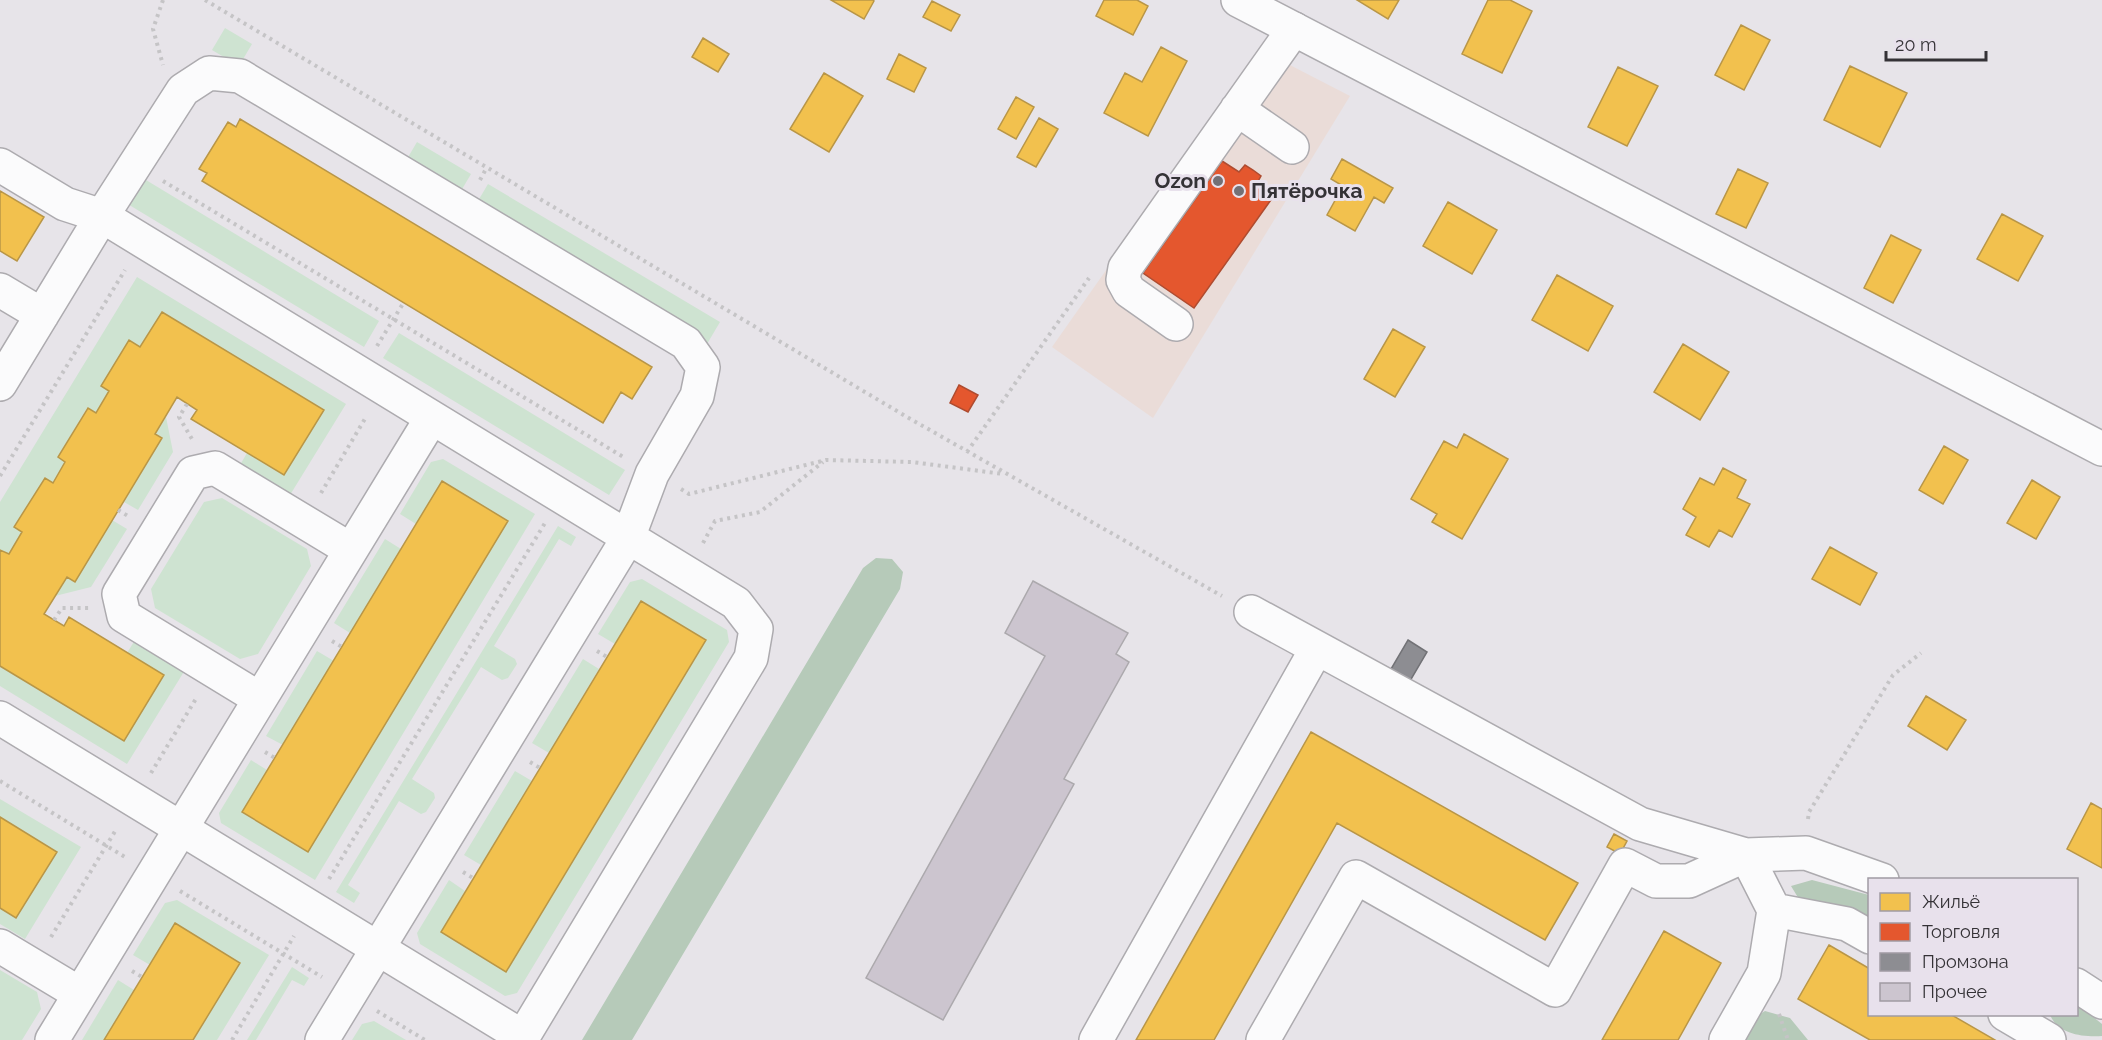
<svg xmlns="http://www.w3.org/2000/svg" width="2102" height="1040" font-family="Raleway,sans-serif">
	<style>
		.commercial { fill: #eadcd8 }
		.green { fill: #cee3d1 }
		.forest { fill: #b6cab9 }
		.homes { fill: #f2c14e; stroke: #b99647; stroke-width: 1.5 }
		.shops { fill: #e4572e; stroke: #af4c30; stroke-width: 1.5 }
		.industry { fill: #8d8d92; stroke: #727276; stroke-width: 1.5 }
		.building { fill: #ccc5cf; stroke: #aca9ad; stroke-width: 1.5 }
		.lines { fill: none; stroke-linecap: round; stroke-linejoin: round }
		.minor-casing { stroke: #adabaf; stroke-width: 36 }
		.major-casing { stroke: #adabaf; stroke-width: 36 }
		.path { stroke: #c5c4c6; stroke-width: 4; stroke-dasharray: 3 4.5; stroke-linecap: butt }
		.minor { stroke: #fbfbfc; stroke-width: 33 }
		.major { stroke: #fbfbfc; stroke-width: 33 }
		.poi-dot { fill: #737075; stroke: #e8e1ec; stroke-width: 2 }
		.labels { text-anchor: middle; stroke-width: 6; stroke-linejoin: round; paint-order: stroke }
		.poi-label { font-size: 21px; font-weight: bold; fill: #343236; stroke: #e8e1ec; text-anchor: end }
	</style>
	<rect width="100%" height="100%" fill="#e7e4e9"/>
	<!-- commercial -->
	<path class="commercial" d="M1261,50L1350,96L1153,418L1052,347Z"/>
	<!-- green -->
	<path class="green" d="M225,28L252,44L239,66L212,50Z
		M417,142L471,174L458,196L404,164Z
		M141,177L379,321L364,347L126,203Z
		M488,184L720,322L707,344L475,206Z
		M137,277L346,404L290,495L240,465L247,453L284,475L323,410L162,312L140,347L130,341L102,386L109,391L96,413L87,408L58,457L65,462L53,483L45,478L15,527L22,532L9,554L0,550V502Z
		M399,333L625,470L609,495L383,358Z
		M166,417L173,452L138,510L124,502L162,438L155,434Z
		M443,459L535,514L315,880L221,823L219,813L251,760L267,770L242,812L308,852L508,521L442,482L416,524L400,514L431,462Z
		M222,498L307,549L311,566L258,654L240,659L155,608L151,589L204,502Z
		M112,520L127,529L91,587L55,596L67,577L75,582Z
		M558,526L576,537L571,546L559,539L494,646L515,659L517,664L508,678L502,680L481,667L412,779L434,793L435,798L426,812L421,814L399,801L348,885L360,893L354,903L336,892Z
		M385,539L401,549L350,633L334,623Z
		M642,579L727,630L729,642L517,993L505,996L420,944L417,933L449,880L465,891L441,932L506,971L706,641L641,601L615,644L598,634L630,582Z
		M135,640L185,670L127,764L0,686V666L124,740L127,653Z
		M317,651L334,661L283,745L266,736Z
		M583,659L599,669L549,753L532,743Z
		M515,771L532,781L481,865L464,855Z
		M0,799L81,847L25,939L0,924V908L16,918L56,852L0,817Z
		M177,900L269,955L217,1040H193L240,963L175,923L150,965L133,955L165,903Z
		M292,967L309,978L304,986L292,980L256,1040H247Z
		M0,970L37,992L41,1009L22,1040H0Z
		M118,980L134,990L104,1040H82Z
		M374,1021L406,1040H352L362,1024Z"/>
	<!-- forest -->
	<path class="forest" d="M876,558L892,559L903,572L900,589L632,1040H582L863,568Z
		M1812,880L1869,895V929L1805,909L1791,886Z
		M2077,1004L2102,1024V1036C2083,1037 2059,1035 2050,1015L2076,1014Z
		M1765,1011L1790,1018L1808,1040H1737L1747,1022Z"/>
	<!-- homes -->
	<path class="homes" d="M831,0H873L874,1L864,19Z
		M1104,0H1137L1148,6L1133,35L1096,16Z
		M1357,0H1399L1388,19Z
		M1488,0H1510L1532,11L1502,73L1462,54Z
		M932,1L960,15L951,31L923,17Z
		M1741,25L1770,40L1744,90L1715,75Z
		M703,38L729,54L718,72L692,57Z
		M1161,47L1187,61L1148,136L1104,113L1125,73L1142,82Z
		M899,54L926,68L914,92L887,79Z
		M1850,66L1907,93L1880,147L1824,120Z
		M1618,67L1658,86L1627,146L1588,127Z
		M824,73L863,96L829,152L790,129Z
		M1016,97L1034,107L1016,139L998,129Z
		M1039,118L1058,129L1036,167L1017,157Z
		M240,119L652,367L632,399L621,392L603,423L202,181L207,173L199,169L228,122L236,127Z
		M1342,159L1393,188L1384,203L1374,197L1355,231L1327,215L1343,186L1331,179Z
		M1738,169L1768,183L1746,228L1716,214Z
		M0,191L44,217L17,261L0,251Z
		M1448,202L1497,230L1472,274L1423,246Z
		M2002,214L2043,236L2018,281L1977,259Z
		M1891,235L1921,250L1893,303L1864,288Z
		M1557,275L1613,306L1588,351L1532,320Z
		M162,312L324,410L284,475L191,419L197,410L177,397L155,434L162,438L75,582L67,577L44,614L64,626L69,617L164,675L124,741L0,666V550L9,554L22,532L14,527L45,478L53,483L65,462L58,457L88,408L96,413L109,391L101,386L129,340L140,347Z
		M1393,329L1425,347L1395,397L1364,379Z
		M1683,344L1729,372L1700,420L1654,392Z
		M1464,434L1508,459L1462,539L1432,522L1437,514L1411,499L1444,441L1457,448Z
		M1944,446L1968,460L1943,504L1919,490Z
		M1723,468L1746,480L1737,498L1750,504L1732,537L1719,530L1709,547L1686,535L1696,517L1683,509L1700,478L1714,485Z
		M2032,480L2060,497L2036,539L2007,523Z
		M442,481L508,521L308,852L242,812Z
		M1830,547L1877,573L1860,605L1812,579Z
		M641,601L706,640L506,972L441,932Z
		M1926,696L1966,720L1947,750L1908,726Z
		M1311,732L1578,883L1545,940L1337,823L1214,1040H1136Z
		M2091,803L2102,809V868L2067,849Z
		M0,817L57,852L16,918L0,908Z
		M1614,834L1627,841L1620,854L1607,847Z
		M175,923L240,963L193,1040H104Z
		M1664,931L1721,963L1678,1040H1602Z
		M1829,945L1870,969V1014H1950L1995,1040H1870L1798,999Z"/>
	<!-- shops -->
	<path class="shops" d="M1222,161L1239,172L1245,165L1253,170L1261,176L1256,185L1273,197L1194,308L1143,273Z
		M959,385L978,395L968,412L950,403Z"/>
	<!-- industry -->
	<path class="industry" d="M1408,640L1427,652L1410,681L1391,669Z"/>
	<!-- building -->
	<path class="building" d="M1033,581L1128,633L1116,654L1129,662L1064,779L1074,784L943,1020L866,978L1045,656L1005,633Z"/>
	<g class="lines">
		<defs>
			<path id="minor" d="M1237,109L1292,147
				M0,165L65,204L102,216L736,603L756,629L751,658L521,1040
				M0,290L42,315
				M1176,324L1129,291L1123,280L1125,268L1294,29
				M0,384L102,216L183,90L209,73L240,76L686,343L703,367L697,396L652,474L628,538L322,1040
				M1251,612L1640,824L1746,855L1806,853L1882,880
				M260,699L124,616L119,594L193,473L215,468L351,550
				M0,718L523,1037
				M1774,910L1847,924L1870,937
				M0,946L80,994
				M2076,985L2102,1002
				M2005,1014L2049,1040
				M52,1040L431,419
				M1096,1040L1317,648
				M1263,1040L1356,877L1555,990L1625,865L1656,881H1689L1746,855
				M1726,1040L1764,973L1774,910L1746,855"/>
			<path id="major" d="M1238,0L2102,449"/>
		</defs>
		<!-- minor casing -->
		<use href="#minor" class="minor-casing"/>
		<!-- major casing -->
		<use href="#major" class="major-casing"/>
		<!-- path -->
		<path class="path" d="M163,0L153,29L163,65
			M205,0L907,417L1222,596
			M480,180L487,167
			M163,181L625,458
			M377,346L404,302
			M187,404L179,417L192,439
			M967,452L1089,278
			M0,476L125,270
			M681,489L689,494L826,460L912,462L1003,474
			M321,493L366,417
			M118,510L128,516
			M703,543L715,521L760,512L823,462
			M54,620L62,608H89
			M332,641L342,647
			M597,651L607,657
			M265,752L275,758
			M530,762L540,768
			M151,773L197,697
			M0,781L125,857
			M1808,819L1809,812L1893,675L1921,653
			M463,872L473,878
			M329,879L545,523
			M180,891L322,977
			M51,937L117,828
			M132,971L142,977
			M377,1011L425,1040
			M1779,1014L1788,1040
			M232,1040L294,936"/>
		<!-- minor -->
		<use href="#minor" class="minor"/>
		<!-- major -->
		<use href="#major" class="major"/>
	</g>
	<!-- markers -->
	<g class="poi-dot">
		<circle cx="1218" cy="181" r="6"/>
		<circle cx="1239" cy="191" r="6"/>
	</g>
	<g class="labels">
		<!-- poi labels -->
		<g class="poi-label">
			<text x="1206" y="188">Ozon</text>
			<text x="1251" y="198" text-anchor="start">Пятёрочка</text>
		</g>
	</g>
	<!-- legend -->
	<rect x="1868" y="878" width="210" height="138" fill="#e8e1ec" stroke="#a09ba3" stroke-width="1.5"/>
	<rect x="1880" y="893" width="30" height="18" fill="#f2c14e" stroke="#a09ba3" stroke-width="1.5"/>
	<text x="1922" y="908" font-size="18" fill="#343236">Жильё</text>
	<rect x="1880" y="923" width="30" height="18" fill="#e4572e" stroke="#a09ba3" stroke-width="1.5"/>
	<text x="1922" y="938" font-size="18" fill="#343236">Торговля</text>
	<rect x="1880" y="953" width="30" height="18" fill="#8d8d92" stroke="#a09ba3" stroke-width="1.5"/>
	<text x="1922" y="968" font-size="18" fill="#343236">Промзона</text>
	<rect x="1880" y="983" width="30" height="18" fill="#ccc5cf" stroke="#a09ba3" stroke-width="1.5"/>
	<text x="1922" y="998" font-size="18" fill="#343236">Прочее</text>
	<!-- scale -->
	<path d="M1886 51v9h100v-9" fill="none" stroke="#343236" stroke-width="3"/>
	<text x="1895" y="51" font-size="18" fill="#343236" stroke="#e8e1ec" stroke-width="4.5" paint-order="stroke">20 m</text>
</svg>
